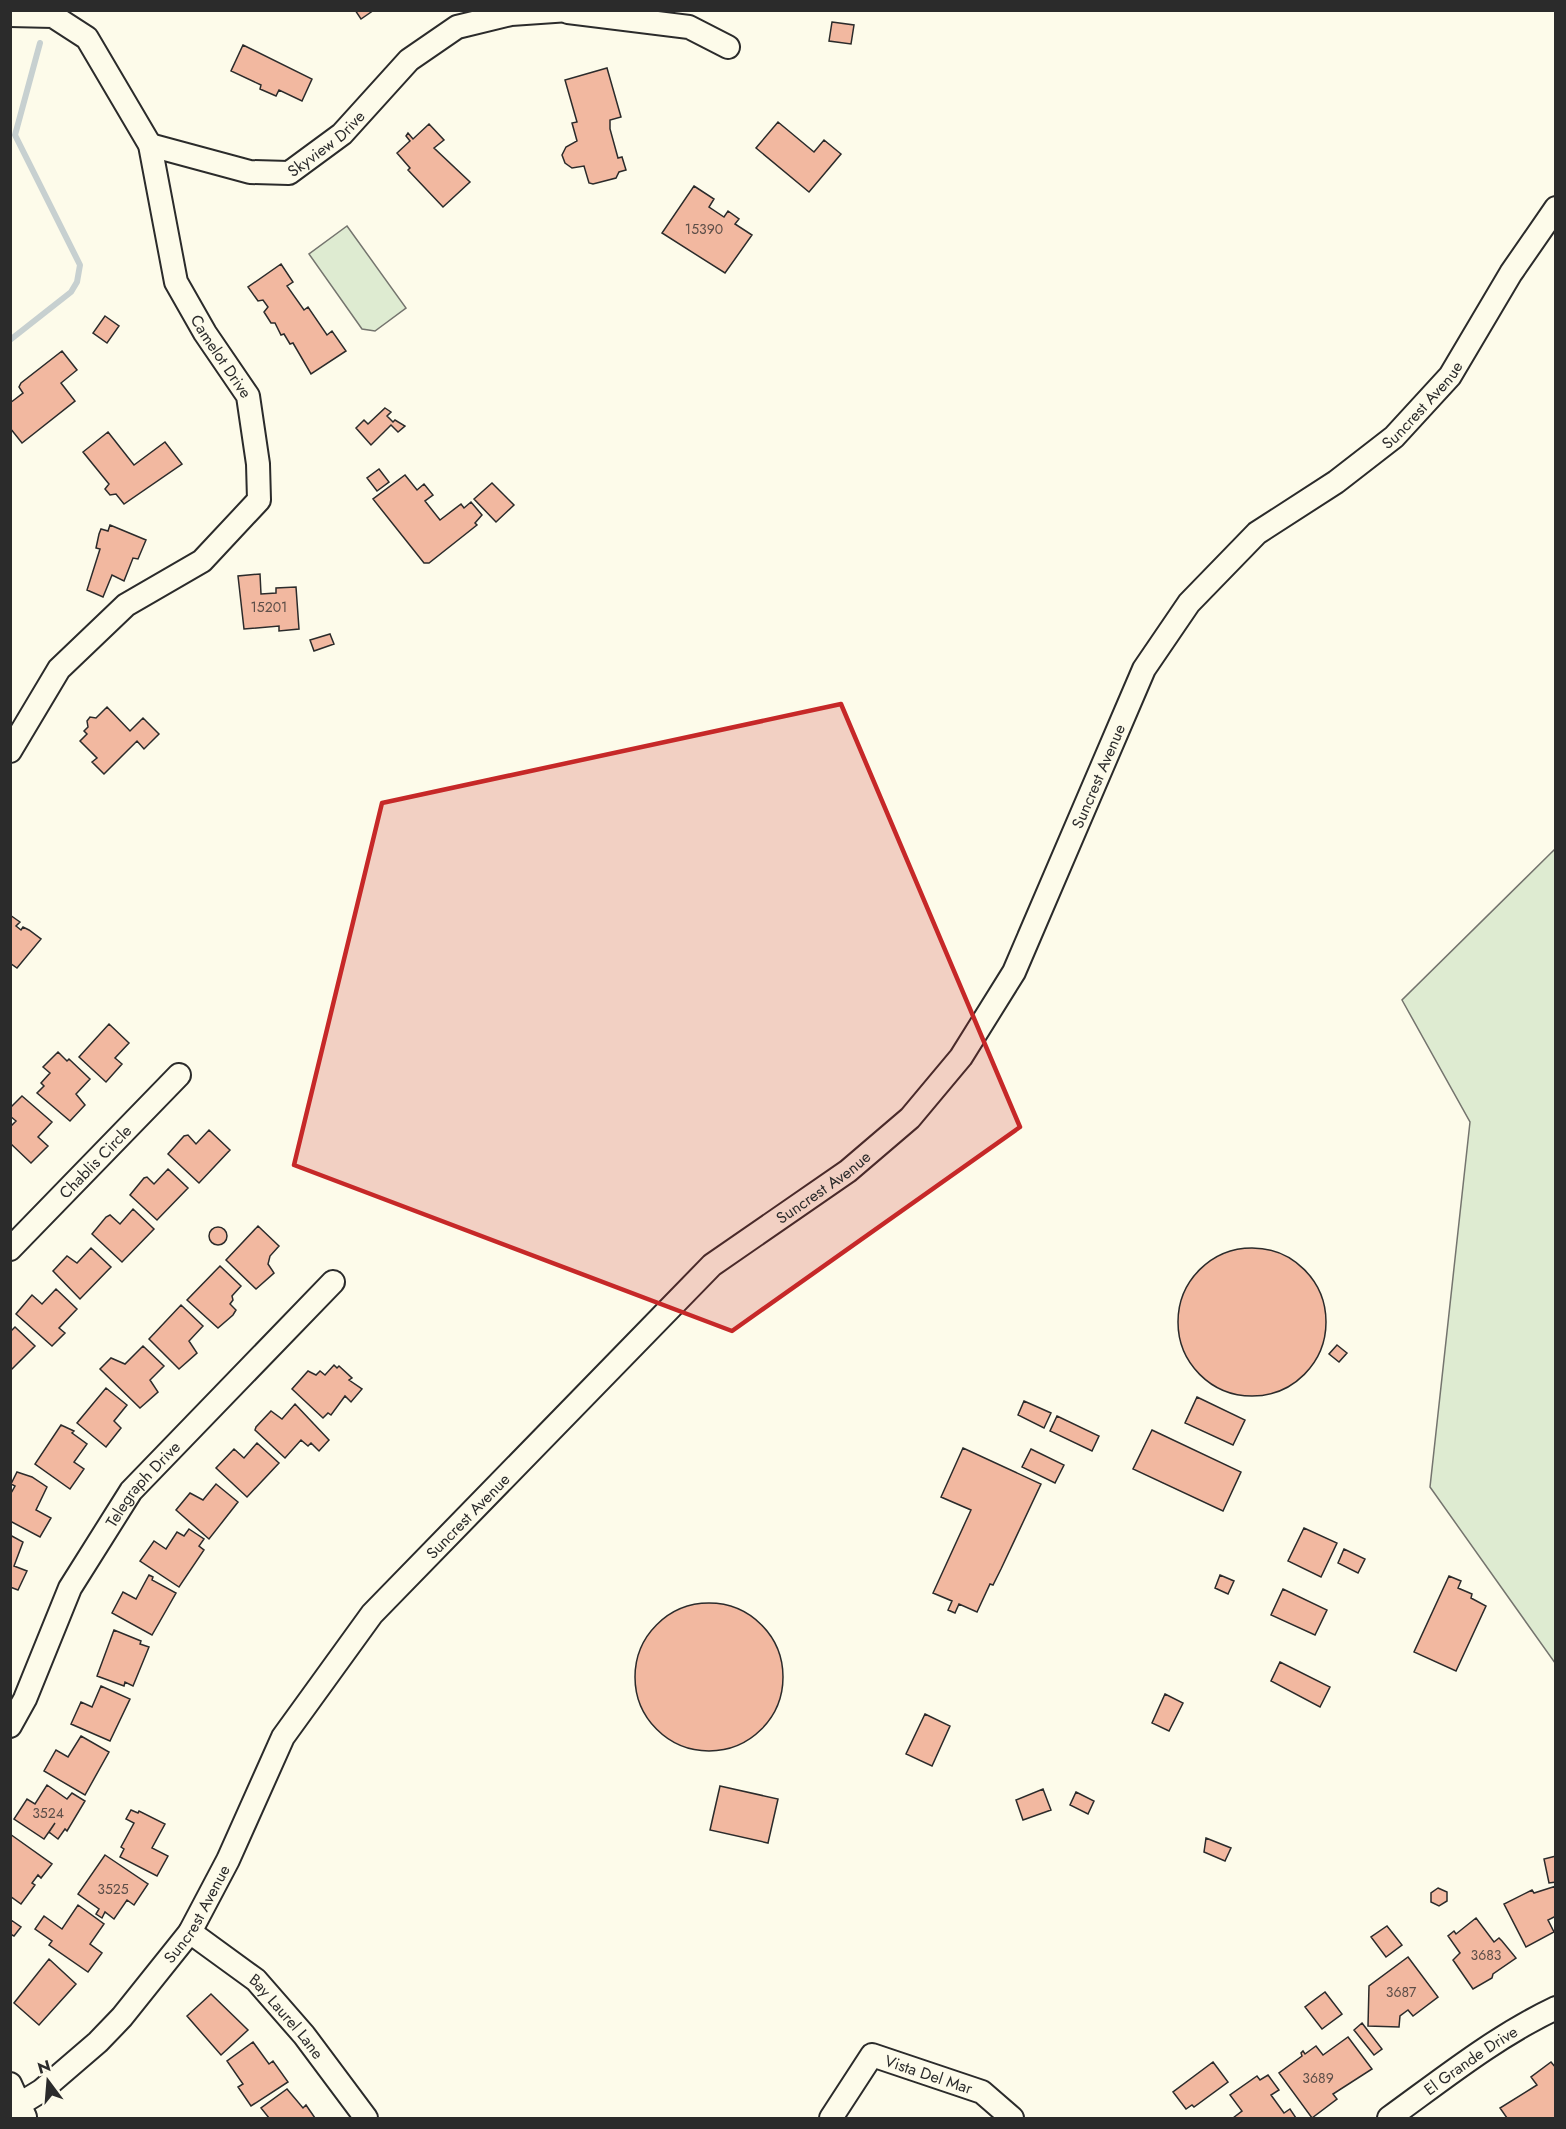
<svg xmlns="http://www.w3.org/2000/svg" width="1566" height="2129" font-family="Jost,sans-serif">
	<style>
		.green { fill: #deebd1; stroke: #74746e; stroke-width: 1.5 }
		.lines { fill: none; stroke-linecap: round; stroke-linejoin: round }
		.stream { stroke: #c7d0d0; stroke-width: 6 }
		.building { fill: #f2b8a0; stroke: #2b2b2b; stroke-width: 1.5 }
		.minor-casing { stroke: #2b2b2b; stroke-width: 26 }
		.minor { stroke: #fdfbea; stroke-width: 22 }
		.marked { fill: #c62828; fill-opacity: 0.2; stroke: #c62828; stroke-width: 4.5; stroke-linejoin: round }
		.labels { text-anchor: middle; stroke-width: 4.5; stroke-linejoin: round; paint-order: stroke }
		.number-label { font-size: 14px; fill: #5d4e48 }
		.street-label { font-size: 16px; fill: #2b2b2b; stroke: #fdfbea }
	</style>
	<rect width="100%" height="100%" fill="#fdfbea"/>
	<!-- green -->
	<path class="green" d="M347,226L406,308L375,331L362,329L309,254Z
		M1555,849V1663L1430,1487L1470,1122L1402,1000Z"/>
	<g class="lines">
		<!-- stream -->
		<path class="stream" d="M10,340L71,292L77,282L80,265L15,135L40,43"/>
	</g>
	<!-- building -->
	<path class="building" d="M355,10H374L361,19Z
		M832,22L854,25L851,44L829,41Z
		M243,45L312,79L302,101L279,90L276,96L260,89L261,85L231,71Z
		M607,68L621,117L610,120V129L618,158L622,157L626,170L619,172L616,178L593,184L589,183L584,166L572,168L565,163L562,155L566,147L577,141L572,123L577,122L565,80Z
		M778,122L814,152L824,140L841,154L809,192L756,148Z
		M429,124L444,140L434,148L470,182L443,207L408,170L410,168L397,153L410,141L406,136L408,133L413,139Z
		M694,186L714,199L709,207L724,217L728,211L739,219L735,224L752,235L725,273L662,233Z
		M281,264L293,282L287,286L304,310L308,307L327,335L332,331L346,351L311,374L293,343L290,344L284,334L281,335L275,323H271L264,312L268,307L263,300L258,301L248,287Z
		M105,316L119,326L107,343L93,333Z
		M62,351L77,370L61,383L75,401L22,443L10,428V403L23,393L19,387L21,383Z
		M385,408L391,412L387,416L393,422L395,420L405,426L398,432L391,425L371,445L356,428L364,420L368,424Z
		M108,432L134,465L165,442L182,464L124,504L116,494L110,495L105,489L109,484L83,452Z
		M379,469L389,482L377,491L367,478Z
		M405,475L417,490L424,484L433,495L425,501L440,520L461,504L464,508L471,502L482,515L475,523L477,525L429,563H424L373,499Z
		M492,483L514,505L496,522L474,499Z
		M110,525L146,540L138,559L133,558L124,581L112,575L103,597L87,590L100,549L96,548L99,534L101,529L108,531Z
		M260,574L261,594L276,593V588L296,587L299,629L279,631V626L244,629L238,576Z
		M330,634L334,644L314,651L310,640Z
		M107,707L130,731L143,718L159,734L144,749L137,741L104,774L92,762L97,758L80,741L87,734L84,731L88,727L87,721L90,717L96,718Z
		M10,915L20,922L16,926L21,930L23,927L29,930L41,939L17,968L10,963Z
		M109,1024L129,1043L115,1058L122,1064L106,1082L79,1057Z
		M58,1052L67,1061L69,1059L90,1079L76,1094L85,1105L70,1121L37,1093L44,1086L41,1083L50,1073L43,1067Z
		M22,1096L52,1122L38,1137L48,1146L31,1163L10,1143V1127L16,1121L10,1116V1108Z
		M209,1130L230,1150L199,1183L168,1154L184,1136L188,1135L196,1144Z
		M168,1169L188,1188L157,1220L130,1195L144,1178L147,1177L154,1184Z
		M133,1209L154,1229L122,1262L92,1234L106,1217L110,1215L120,1224Z
		M258,1226L279,1246L270,1256L268,1264L274,1273L256,1289L226,1260Z
		M209 1236a9 9 0 1 1 18 0a9 9 0 1 1-18 0Z
		M91,1248L111,1267L80,1299L53,1271L67,1256L77,1263Z
		M1178 1322a74 74 0 1 1 148 0a74 74 0 1 1-148 0Z
		M220,1266L241,1286L232,1296L233,1300L230,1304L236,1310L233,1315L218,1328L187,1300Z
		M56,1289L77,1309L59,1328L65,1333L52,1346L16,1314L32,1295L42,1304Z
		M181,1305L203,1326L189,1341L197,1353L179,1369L149,1339Z
		M15,1327L35,1346L10,1371V1332Z
		M1337,1345L1347,1353L1339,1362L1329,1354Z
		M143,1346L164,1366L150,1380L158,1392L140,1408L100,1369L111,1358L125,1364Z
		M334,1365L337,1368L339,1366L352,1378L349,1380L362,1389L351,1402L345,1396L331,1415L328,1413L323,1418L292,1389L308,1371L316,1375L320,1371L325,1375Z
		M106,1388L127,1405L114,1421L121,1428L106,1447L77,1423Z
		M1197,1397L1245,1420L1233,1445L1185,1423Z
		M1024,1401L1051,1413L1044,1428L1018,1415Z
		M295,1404L329,1440L319,1451L311,1443L308,1446L301,1440L285,1458L255,1430L256,1427L271,1411L282,1419Z
		M1057,1416L1099,1436L1092,1451L1050,1431Z
		M61,1425L74,1431L72,1433L87,1444L74,1462L84,1469L70,1489L35,1464Z
		M1152,1430L1241,1472L1223,1511L1133,1469Z
		M257,1443L279,1463L247,1497L216,1468L234,1449L244,1458Z
		M963,1448L1041,1484L1001,1569L993,1585L990,1584L977,1612L959,1604L955,1613L948,1610L952,1601L933,1593L971,1510L941,1497Z
		M1031,1449L1064,1465L1055,1483L1022,1467Z
		M17,1472L32,1477L47,1487L36,1510L51,1518L40,1537L10,1521V1495L15,1486L11,1484Z
		M216,1484L238,1502L209,1539L176,1510L190,1493L203,1500Z
		M1304,1528L1337,1543L1321,1577L1288,1561Z
		M189,1529L204,1539L199,1546L204,1550L179,1587L140,1561L154,1541L166,1549L177,1532L184,1536Z
		M10,1535L23,1542L14,1566L27,1571L18,1590L10,1587Z
		M1344,1549L1365,1559L1358,1573L1338,1563Z
		M149,1575L153,1577L152,1580L176,1593L152,1635L112,1613L123,1592L136,1599Z
		M1220,1575L1234,1581L1228,1594L1215,1588Z
		M1449,1576L1461,1581L1458,1588L1472,1594L1471,1598L1486,1606L1456,1671L1414,1652Z
		M1283,1589L1327,1610L1315,1635L1271,1615Z
		M635 1677a74 74 0 1 1 148 0a74 74 0 1 1-148 0Z
		M114,1630L141,1641L140,1644L149,1647L133,1686L125,1682L124,1686L97,1676Z
		M1280,1662L1330,1687L1320,1707L1271,1681Z
		M101,1686L130,1699L110,1741L71,1724L81,1702L92,1707Z
		M1165,1694L1183,1703L1169,1731L1152,1723Z
		M925,1714L950,1726L932,1766L906,1754Z
		M81,1736L109,1752L85,1795L44,1771L56,1750L68,1757Z
		M47,1785L67,1799L72,1793L85,1801L67,1831L65,1829L58,1839L49,1832L55,1823L44,1839L14,1819L27,1799L35,1804Z
		M720,1786L778,1799L768,1843L710,1830Z
		M1043,1789L1051,1810L1023,1820L1016,1800Z
		M1076,1792L1094,1801L1088,1814L1070,1805Z
		M131,1810L138,1813L139,1811L165,1824L152,1848L168,1856L157,1876L120,1857L124,1849L121,1847L134,1823L126,1819Z
		M10,1834L52,1864L41,1878L38,1875L32,1883L35,1885L21,1904L10,1896Z
		M1206,1838L1231,1848L1225,1861L1204,1852Z
		M105,1855L148,1884L134,1905L127,1900L114,1919L105,1912L102,1918L96,1914L99,1909L78,1894Z
		M1556,1856V1882L1549,1883L1544,1859Z
		M1556,1886V1916L1548,1920L1554,1932L1526,1947L1504,1904L1532,1890L1534,1893Z
		M1438,1888L1447,1892V1901L1439,1906L1431,1902V1893Z
		M78,1905L104,1924L90,1944L102,1953L88,1972L49,1945L52,1941L35,1929L44,1916L62,1929Z
		M1476,1918L1494,1942L1499,1938L1502,1941L1516,1958L1493,1974L1492,1978L1473,1989L1453,1960L1460,1953L1448,1936L1454,1931L1456,1934Z
		M11,1920L21,1927L14,1936L10,1934Z
		M1387,1926L1402,1945L1386,1957L1371,1937Z
		M1408,1957L1438,1997L1413,2016L1408,2010L1400,2016L1399,2027L1368,2026L1369,1986Z
		M49,1959L76,1984L39,2025L14,2003Z
		M1325,1992L1342,2014L1322,2029L1305,2007Z
		M211,1994L248,2030L221,2055L187,2016Z
		M1362,2023L1382,2049L1374,2055L1354,2030Z
		M1348,2037L1372,2069L1333,2094L1337,2099L1312,2118L1279,2073L1302,2056L1301,2053L1303,2051L1305,2054L1316,2046L1323,2055Z
		M253,2042L269,2064L273,2061L288,2082L251,2106L238,2087L243,2084L227,2061Z
		M1213,2062L1228,2082L1194,2107L1192,2105L1186,2109L1173,2092Z
		M1551,2062L1556,2068V2118H1507L1500,2108L1537,2085L1531,2077Z
		M1268,2075L1279,2090L1271,2095L1284,2113L1290,2109L1296,2118H1233L1242,2111L1230,2095L1257,2076L1260,2080Z
		M287,2089L303,2108L306,2105L315,2118H269L261,2108Z"/>
	<g class="lines">
		<defs>
			<g id="minor">
				<path d="M568,12L689,27L728,47"/>
				<path id="s1" d="M10,15L53,16L87,38L150,145L176,282L205,333L248,396L258,464L259,500L202,561L126,605L59,669L10,751"/>
				<path id="s2" d="M150,145L250,172L289,173L342,134L409,60L457,27L511,14L569,10"/>
				<path id="s3" d="M10,1249L179,1075"/>
				<path id="s4" d="M10,1726L25,1699L70,1588L131,1491L333,1282"/>
				<path id="s5" d="M190,1932L256,1980L304,2035L366,2118"/>
				<path d="M10,2084L25,2117"/>
				<path id="s6" d="M10,2110L41,2091L98,2042L122,2017L190,1932L228,1860L283,1737L372,1614L712,1265L848,1171L910,1118L961,1057L1014,972L1144,669L1189,603L1257,533L1336,482L1394,437L1450,376L1511,273L1556,208"/>
				<path id="s7" d="M831,2118L872,2055L982,2092L1012,2118"/>
				<path id="s8" d="M1389,2118C1443,2079 1495,2037 1556,2008"/>
			</g>
		</defs>
		<!-- minor casing -->
		<use href="#minor" class="minor-casing"/>
		<!-- minor -->
		<use href="#minor" class="minor"/>
	</g>
	<!-- marked area -->
	<path class="marked" d="M841,704L1020,1127L732,1331L294,1165L382,803Z"/>
	<g class="labels">
		<!-- number labels -->
		<g class="number-label">
			<text x="704" y="234">15390</text>
			<text x="269" y="612">15201</text>
			<text x="48" y="1818">3524</text>
			<text x="113" y="1894">3525</text>
			<text x="1486" y="1960">3683</text>
			<text x="1401" y="1997">3687</text>
			<text x="1318" y="2083">3689</text>
		</g>
		<!-- street labels -->
		<g class="street-label">
			<text dy="6" stroke="none"><textPath href="#s2" startOffset="190">Skyview Drive</textPath></text>
			<text dy="6" stroke="none"><textPath href="#s1" startOffset="434">Camelot Drive</textPath></text>
			<text dy="6" stroke="none"><textPath href="#s6" startOffset="2254">Suncrest Avenue</textPath></text>
			<text dy="6" stroke="none"><textPath href="#s6" startOffset="1750">Suncrest Avenue</textPath></text>
			<text dy="6" stroke="none"><textPath href="#s3" startOffset="122">Chablis Circle</textPath></text>
			<text dy="6" stroke="none"><textPath href="#s6" startOffset="1246">Suncrest Avenue</textPath></text>
			<text dy="6" stroke="none"><textPath href="#s4" startOffset="278">Telegraph Drive</textPath></text>
			<text dy="6" stroke="none"><textPath href="#s6" startOffset="760">Suncrest Avenue</textPath></text>
			<text dy="6" stroke="none"><textPath href="#s6" startOffset="274">Suncrest Avenue</textPath></text>
			<text dy="6" stroke="none"><textPath href="#s5" startOffset="129">Bay Laurel Lane</textPath></text>
			<text dy="6" stroke="none"><textPath href="#s8" startOffset="100">El Grande Drive</textPath></text>
			<text dy="6" stroke="none"><textPath href="#s7" startOffset="135">Vista Del Mar</textPath></text>
		</g>
	</g>
	<!-- border -->
	<rect width="1566" height="2129" fill="none" stroke="#2b2b2b" stroke-width="24"/>
	<!-- north arrow -->
	<g transform="translate(48 2081) rotate(344)" stroke="#fdfbea" stroke-width="4.5" paint-order="stroke">
	<path d="M0-4.5L10 22L0 15L-10 22Z" fill="#2b2b2b"/>
	<text y="-9" font-size="16" font-weight="bold" text-anchor="middle" fill="#2b2b2b">N</text>
	</g>
</svg>
